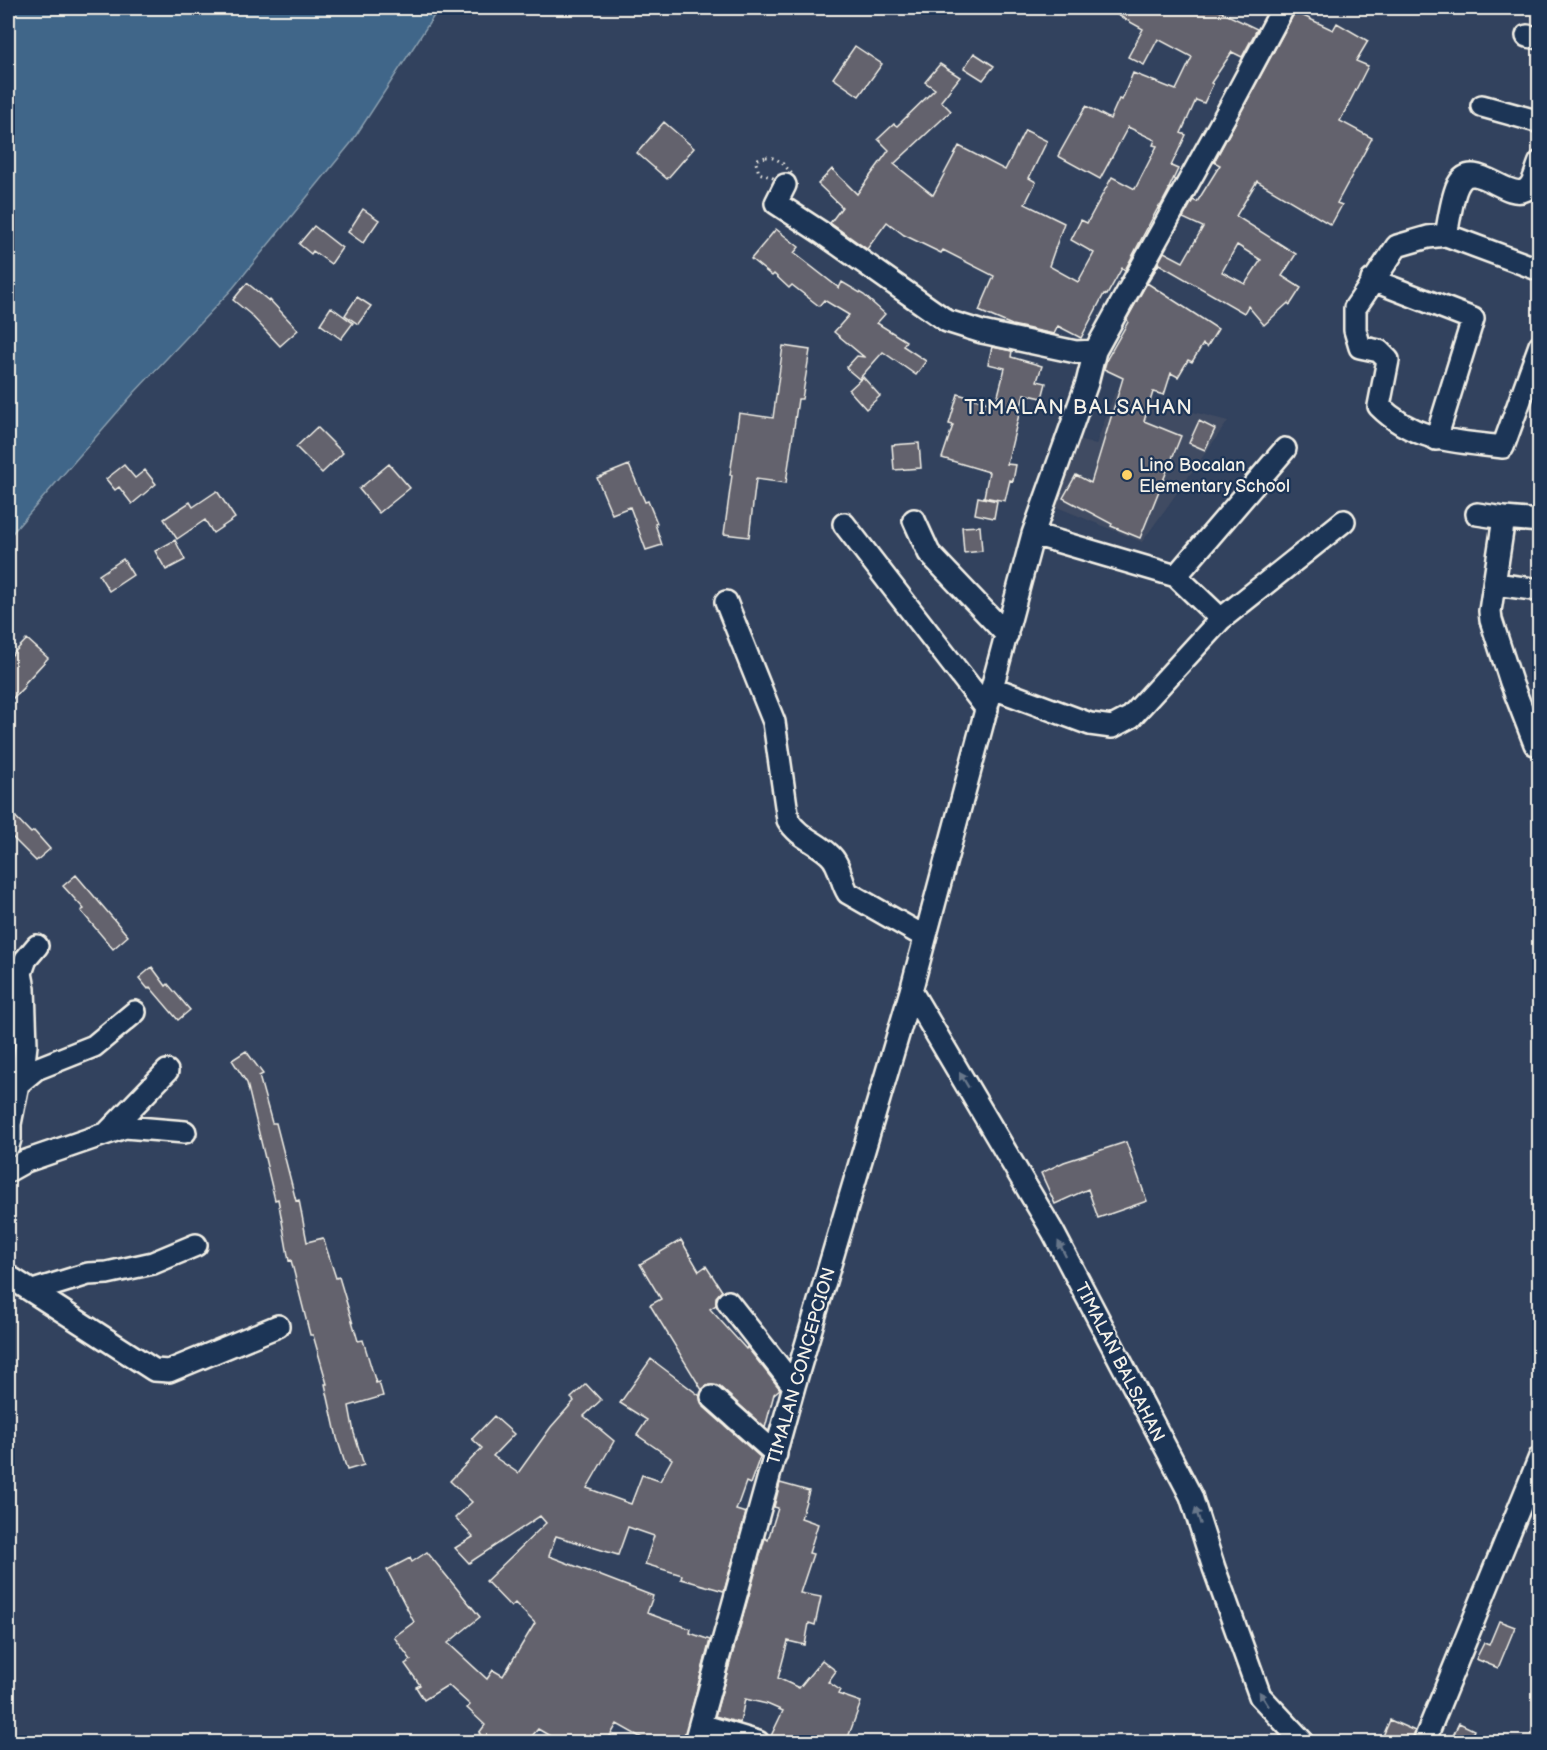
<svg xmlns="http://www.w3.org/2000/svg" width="1547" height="1750" font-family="'Balsamiq Sans',sans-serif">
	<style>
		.built { fill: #414c62 }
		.water { fill: #416689; stroke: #899eaf; stroke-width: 1.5 }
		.building { fill: #63626d; stroke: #f4f1e8; stroke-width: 1.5; fill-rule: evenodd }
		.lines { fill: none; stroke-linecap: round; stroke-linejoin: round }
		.street-casing { stroke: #f4f1e8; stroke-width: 26 }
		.path { stroke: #f4f1e8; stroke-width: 3; stroke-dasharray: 1.5 4.5; stroke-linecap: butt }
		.street { stroke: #1d3557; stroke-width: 21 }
		.oneway { fill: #68778a }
		.poi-dot { fill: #ffd166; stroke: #1d3557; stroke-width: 2 }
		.labels { text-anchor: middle; stroke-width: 4.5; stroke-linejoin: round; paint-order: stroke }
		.poi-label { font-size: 18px; fill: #f4f1e8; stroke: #1d3557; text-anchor: start }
		.street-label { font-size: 18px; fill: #f4f1e8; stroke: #1d3557 }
		.quarter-label { font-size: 21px; letter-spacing: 1.5px; fill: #f4f1e8; stroke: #1d3557 }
	</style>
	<rect width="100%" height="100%" fill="#32425e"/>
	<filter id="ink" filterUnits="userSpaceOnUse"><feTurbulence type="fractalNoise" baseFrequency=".0167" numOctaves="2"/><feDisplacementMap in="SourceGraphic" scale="12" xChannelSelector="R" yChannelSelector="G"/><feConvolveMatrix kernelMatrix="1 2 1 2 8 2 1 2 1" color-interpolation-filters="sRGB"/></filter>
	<g filter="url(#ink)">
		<!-- built -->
		<path class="built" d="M1115,392L1228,421L1142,542L1052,505L1078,440L1096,445Z"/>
		<!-- water -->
		<path class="water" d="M8,8H439L351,143L233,288L134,393L8,538Z"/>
		<!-- building -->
		<path class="building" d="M1105,8H1213L1257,29L1242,57L1232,52L1211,83L1213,84L1204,103L1196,100L1181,133L1186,135L1171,166L1178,169L1169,188H1170L1160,207L1159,206L1125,270L1122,268L1107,295L1104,294L1081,338L1058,326L1054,334L1012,325L979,311L994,276L943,250L941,253L904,235L887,222L867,249L830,223L842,207L818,184L832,169L857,194L889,150L878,139L894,124L897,126L935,89L925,82L940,64L960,77L941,101L951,111L894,164L933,195L959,146L1005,170L1025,130L1047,141L1029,178L1036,182L1025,204L1064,223L1049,266L1078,282L1094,253L1071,240L1081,220L1087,223L1112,177L1135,189L1157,146L1153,145L1155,140L1128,127L1100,179L1058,156L1086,106L1110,119L1119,99L1122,100L1133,73L1176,90L1192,57L1158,39L1144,65L1128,57L1143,29Z
			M1295,12L1333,30L1337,23L1368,41L1356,61L1368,66L1340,121L1372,138L1337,203L1342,205L1331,225L1257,181L1236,216L1296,254L1282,276L1301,288L1290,305L1288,303L1264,325L1248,306L1244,313L1159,264L1148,282L1164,252L1183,262L1203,227L1183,218L1193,200L1197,202L1220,165L1214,162ZM1237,245L1261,260L1245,284L1222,272Z
			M855,46L882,64L859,96L833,78Z
			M974,53L994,66L983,80L964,68Z
			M664,122L694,148L667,179L637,153Z
			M363,209L379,220L363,243L348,232Z
			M314,226L342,248L331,264L313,251L311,254L299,244Z
			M776,229L799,247L794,253L839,288L842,282L864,295L885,314L877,323L906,341L903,346L926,361L916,375L883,352L859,379L846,368L857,356L864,357L834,332L849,315L824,300L819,306L792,285L789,288L774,274L772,276L751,259Z
			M247,283L269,301L270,300L298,330L280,346L250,314L233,300Z
			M1147,283L1218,329L1207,347L1203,344L1192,362L1188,360L1178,377L1171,373L1164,395L1153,392L1144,421L1181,436L1140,538L1111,526L1112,524L1063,498L1076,475L1091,483L1123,378L1104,369L1107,359L1128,322L1127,319Z
			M357,297L371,306L358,324L345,315Z
			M331,307L353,323L341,339L320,324Z
			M783,346L810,350L802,399H798L786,483L756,479L749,537L724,534L732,475H730L739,413L773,418Z
			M992,347L1012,351L1011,357L1042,366L1037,381L1046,383L1042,398L1024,394L1007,464L1016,465L1013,481L1010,480L1005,501L984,497L989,472L942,458L953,425L949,424L958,394L988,403V401L996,403L1005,368L988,364Z
			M863,377L880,396L866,409L849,390Z
			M1199,421L1215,429L1205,450L1189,443Z
			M317,427L343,453L322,473L296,447Z
			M919,443L921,468L894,470L892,445Z
			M389,464L410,488L379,513L359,489Z
			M124,465L135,478L145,470L156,484L132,504L119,487L115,490L106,479Z
			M629,465L645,502L648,501L657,523L655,524L662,545L646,550L630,507L612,514L597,478Z
			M217,491L235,518L213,533L205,520L177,539L164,519L190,502L193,507Z
			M978,497L997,501L994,518L975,514Z
			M980,526L982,551L964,553L962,527Z
			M175,540L185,560L166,570L155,551Z
			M123,559L133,575L109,591L99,575Z
			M27,639L48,658L24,684L25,686L8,703V659Z
			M8,809L31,833L34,831L50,849L36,861L8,833Z
			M76,875L128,936L113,949L81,911L84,909L63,886Z
			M152,967L166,986L168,984L190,1010L178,1020L150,987L148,989L139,978Z
			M246,1051L263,1074L259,1076L272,1123H276L296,1201L299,1200L307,1242L323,1238L336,1278L339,1277L358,1341L363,1340L376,1383L379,1382L383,1396L349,1406L354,1433L364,1465L347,1470L337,1438L325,1384H327L313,1335H310L291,1260L289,1261L278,1199L275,1200L247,1083L232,1060Z
			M1126,1142L1147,1201L1098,1218L1088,1189L1055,1204L1041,1173L1064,1162Z
			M681,1240L699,1271L706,1266L722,1291L716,1297V1305L710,1309L746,1349L747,1347L780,1389L774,1394L765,1428L720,1387L709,1385L702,1390L650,1305L661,1299L640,1264Z
			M651,1359L700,1396L704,1407L760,1457L750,1484L746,1482L736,1510L746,1513L724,1591L681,1579L682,1575L645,1564L654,1536L628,1527L618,1555L556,1536L549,1556L653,1596L647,1613L691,1629L690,1633L710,1640L683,1743H639L642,1738L617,1724L606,1743H562L538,1729L526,1743H490L479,1733L485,1725L467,1708L470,1705L448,1685L424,1700L416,1687L420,1685L405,1664L411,1660L394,1637L414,1622L387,1570L410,1558L412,1562L427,1552L480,1617L448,1643L487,1679L493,1670L503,1676L535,1623L515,1603L511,1607L486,1581L546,1523L540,1516L469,1563L455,1548L473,1537L455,1518L472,1502L450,1481L482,1448L472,1439L494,1416L514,1434L493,1456L518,1473L551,1427L574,1401L571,1398L586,1384L601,1400L584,1416L614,1441L587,1488L631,1504L642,1475L660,1481L672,1459L637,1435L647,1420L620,1403Z
			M780,1483L809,1491L801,1518L818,1524L809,1553L813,1554L800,1593L821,1597L815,1625L809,1623L805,1645L788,1641L778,1678L799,1688L822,1660L836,1671L828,1682L840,1690L838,1694L861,1702L846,1743H770V1738L783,1711L767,1704L745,1699L740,1723L715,1716L765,1538L768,1540L778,1508L774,1507Z
			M1499,1621L1515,1627L1498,1668L1476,1659L1484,1643L1489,1645Z
			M1390,1720L1415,1731L1411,1743H1380Z
			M1459,1723L1474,1730L1468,1743H1461L1452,1738Z"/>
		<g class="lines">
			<defs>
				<path id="street" d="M1527,36L1540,38
					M1482,106L1540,122
					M785,185L776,203L822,233L947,321L982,332L1076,352L1095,351
					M1446,235C1449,222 1452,195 1458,185C1473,156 1506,200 1525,190C1534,186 1536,170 1540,162
					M1540,270L1446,235L1428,237L1397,246L1355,308V330L1360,347L1379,351L1388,360L1379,406C1415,442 1455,441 1503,447L1540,345
					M1372,280L1473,319L1436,439
					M1477,514L1504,518L1540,521
					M1504,518L1490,611L1491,620L1511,682L1535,744
					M914,520L929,553L1007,635
					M844,524L987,709
					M1033,534L1176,576L1221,619
					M1176,576L1285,449
					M1495,584L1540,590
					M726,602L774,722L788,820C798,837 815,841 829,854C841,864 840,881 848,893L925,937
					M993,688L1090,724L1112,727L1131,717L1221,619L1344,521
					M911,991L1053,1232L1191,1496L1214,1568L1260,1696L1303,1742
					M18,1084L36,1069L94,1046L135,1012
					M108,1132L167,1071
					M8,1146L10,1139V1124L18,1084L23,1071L26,1045L24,989L21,973L26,959L37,946
					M8,1171L26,1161L125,1127L185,1132
					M8,1276L154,1370L169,1371L278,1326
					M33,1291L88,1274L107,1273L153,1263L196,1245
					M728,1302L794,1386
					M712,1397L776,1454
					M701,1725L758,1742
					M695,1742L794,1386L911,991L1033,534L1087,383L1095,351L1230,107L1283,8
					M1424,1742L1540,1457"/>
			</defs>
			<!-- street casing -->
			<use href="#street" class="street-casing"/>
			<!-- path -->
			<path class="path" d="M766,157C779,157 785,166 793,175L785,185L773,178L759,173L756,163L758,159Z"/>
			<!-- street -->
			<use href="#street" class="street"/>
		</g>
		<!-- one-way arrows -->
		<defs><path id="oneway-solid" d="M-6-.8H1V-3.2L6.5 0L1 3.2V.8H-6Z" transform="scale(1.5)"/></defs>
		<g class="oneway">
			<use href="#oneway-solid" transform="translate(964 1080) rotate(-121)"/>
			<use href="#oneway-solid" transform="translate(1062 1249) rotate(-117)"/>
			<use href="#oneway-solid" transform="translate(1198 1516) rotate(-108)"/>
			<use href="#oneway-solid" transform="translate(1264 1699) rotate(-123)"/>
		</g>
	</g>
	<!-- markers -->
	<circle class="poi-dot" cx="1127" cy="475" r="6"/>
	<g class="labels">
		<!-- poi labels -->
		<g class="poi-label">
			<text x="1139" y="471">Lino Bocalan<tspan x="1139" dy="21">Elementary School</tspan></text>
		</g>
		<!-- street labels -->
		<g class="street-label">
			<text transform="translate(1120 1362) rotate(63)" y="6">TIMALAN BALSAHAN</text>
			<text transform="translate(801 1366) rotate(-74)" y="6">TIMALAN CONCEPCION</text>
		</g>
		<!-- quarter labels -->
		<g class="quarter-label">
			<text x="1079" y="414">TIMALAN BALSAHAN</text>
		</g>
	</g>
	<!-- margin -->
	<rect width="1547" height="1750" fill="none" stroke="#1d3557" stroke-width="30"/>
	<rect x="15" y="15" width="1517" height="1720" fill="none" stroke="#f4f1e8" stroke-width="2" filter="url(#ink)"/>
</svg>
